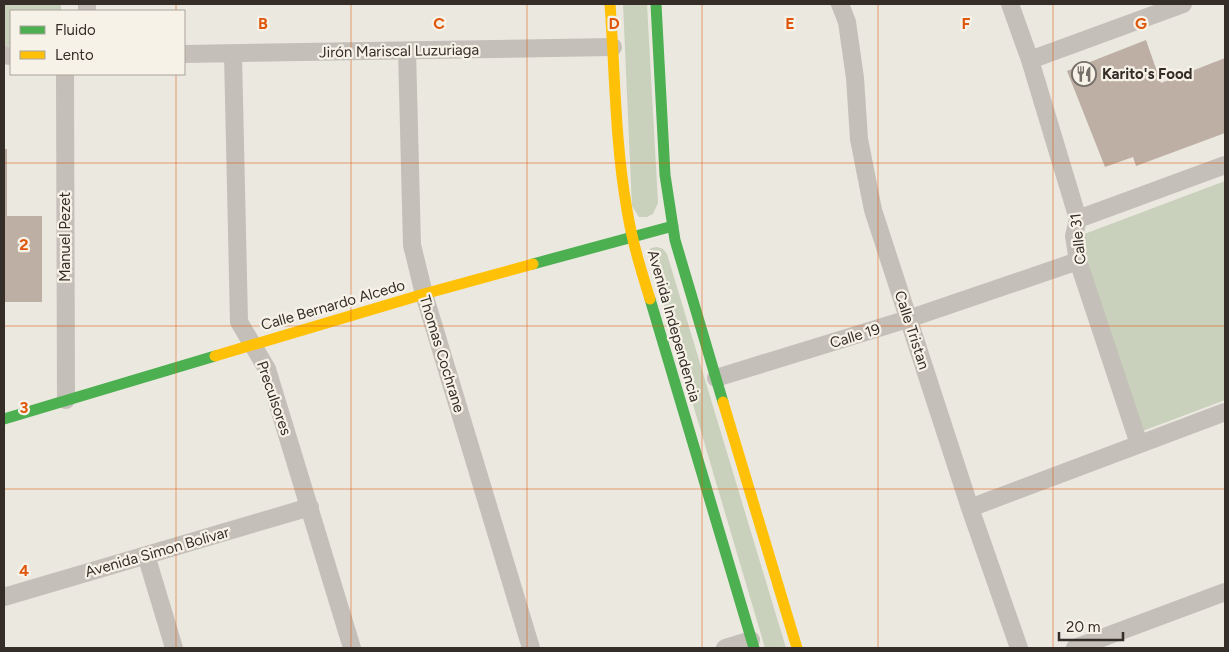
<svg xmlns="http://www.w3.org/2000/svg" width="1229" height="652" font-family="Figtree,sans-serif">
	<style>
		.green { fill: #c9d0bb }
		.building { fill: #bdafa4 }
		.lines { fill: none; stroke-linecap: round; stroke-linejoin: round }
		.street { stroke: #c4bfb9; stroke-width: 18 }
		.fast { stroke: #4caf50; stroke-width: 11 }
		.slow { stroke: #ffc107; stroke-width: 11 }
		.grid { fill: none; stroke: #df570d; stroke-width: 1; stroke-opacity: 0.55 }
		.labels { text-anchor: middle; stroke-width: 4.5; stroke-linejoin: round; paint-order: stroke }
		.street-label { font-size: 15px; fill: #342d28; stroke: #f7f2e8 }
		.poi-label { font-size: 15px; font-weight: bold; fill: #342d28; stroke: #f7f2e8; text-anchor: start }
		.grid-label { font-size: 16px; text-anchor: middle; font-weight: bold; fill: #df570d; stroke: #f7f2e8; stroke-width: 4.5; stroke-linejoin: round; paint-order: stroke }
	</style>
	<rect width="100%" height="100%" fill="#ebe8e0"/>
	<!-- green -->
	<path class="green" d="M4,4H61V11H11V46H4Z
		M623,4H647L658,203L653,214L647,217H639L632,206Z
		M1225,181V400L1140,432L1079,236Z
		M657,247L663,249L667,254L786,648H765L648,252L651,248Z"/>
	<!-- building -->
	<path class="building" d="M1146,40L1161,83L1225,58V133L1136,166L1133,157L1105,167L1067,71Z
		M4,149H7V216H42V302H4Z"/>
	<g class="lines">
		<!-- street -->
		<path class="street" d="M87,4V11
			M840,4L847,22L855,78L859,139L873,210L970,508L1019,648
			M1010,4L1030,60L1078,219L1074,236L1078,261L1139,444
			M407,51L412,245L424,294L531,648
			M184,54L613,47
			M233,54L239,322L267,369L352,648
			M4,55L11,56
			M1030,60L1183,4
			M65,74L66,400
			M1078,219L1225,165
			M716,378L908,319L1078,261
			M970,508L1225,412
			M146,555L174,648
			M4,597L310,507
			M725,648L751,640
			M1075,648L1225,592"/>
		<!-- fast -->
		<path class="fast" d="M656,4L665,175L675,240L723,402
			M533,264L673,226
			M650,299L754,648
			M4,419L215,356"/>
		<!-- slow -->
		<path class="slow" d="M610,4C615,73 615,142 627,210C632,241 641,270 650,299
			M215,356L424,294L533,264
			M723,402L797,648"/>
	</g>
	<!-- grid -->
	<path class="grid" d="M176,4V11M351,4V648M527,4V648M702,4V648M878,4V648M1053,4V648M176,74V648M4,163H1225M4,326H1225M4,489H1225"/>
	<!-- icons -->
	<defs>
		<symbol id="restaurant-ring" viewBox="-11 -11 22 22"><circle r="9.5" fill="#f7f2e8" stroke="#746e68" stroke-width="1.5"/><path d="M-5-6h1v4h1v-4h1v4h1v-4h1v5L-1.5 .5V6h-2V.5L-5-1ZM5-6V6H3V1.5H1.5Q1.5-4 5-6Z" fill="#746e68"/></symbol>
	</defs>
	<g fill-rule="evenodd">
		<use href="#restaurant-ring" x="1070" y="60" width="28" height="28"/>
	</g>
	<g class="labels">
		<!-- street labels -->
		<g class="street-label">
			<text transform="translate(399 51) rotate(-1)" y="5">Jirón Mariscal Luzuriaga</text>
			<text transform="translate(65 237) rotate(-90)" y="5">Manuel Pezet</text>
			<text transform="translate(1078 239) rotate(-96)" y="5">Calle 31</text>
			<text transform="translate(333 305) rotate(-16)" y="5">Calle Bernardo Alcedo</text>
			<text transform="translate(674 326) rotate(74)" y="5">Avenida Independencia</text>
			<text transform="translate(912 330) rotate(72)" y="5">Calle Tristan</text>
			<text transform="translate(855 336) rotate(-17)" y="5">Calle 19</text>
			<text transform="translate(442 354) rotate(73)" y="5">Thomas Cochrane</text>
			<text transform="translate(274 398) rotate(71)" y="5">Preculsores</text>
			<text transform="translate(157 552) rotate(-16)" y="5">Avenida Simon Bolivar</text>
		</g>
		<!-- poi labels -->
		<g class="poi-label">
			<text x="1102" y="79">Karito's Food</text>
		</g>
	</g>
	<g class="grid-label">
		<text x="263" y="29">B</text>
		<text x="439" y="29">C</text>
		<text x="614" y="29">D</text>
		<text x="790" y="29">E</text>
		<text x="966" y="29">F</text>
		<text x="1141" y="29">G</text>
		<text x="24" y="250">2</text>
		<text x="24" y="413">3</text>
		<text x="24" y="576">4</text>
	</g>
	<!-- border -->
	<rect width="1229" height="652" fill="none" stroke="#342d28" stroke-width="10"/>
	<!-- legend -->
	<rect x="10" y="10" width="175" height="65" fill="#f7f2e8" stroke="#a9a39b"/>
	<rect x="20" y="26" width="25" height="8" fill="#4caf50" stroke="#a9a39b"/>
	<text x="55" y="35" font-size="15" fill="#342d28">Fluido</text>
	<rect x="20" y="51" width="25" height="8" fill="#ffc107" stroke="#a9a39b"/>
	<text x="55" y="60" font-size="15" fill="#342d28">Lento</text>
	<!-- scale -->
	<path d="M1059 632v8h64v-8" fill="none" stroke="#342d28" stroke-width="2.5"/>
	<text x="1066" y="632" font-size="15" fill="#342d28" stroke="#f7f2e8" stroke-width="4" paint-order="stroke">20 m</text>
</svg>
